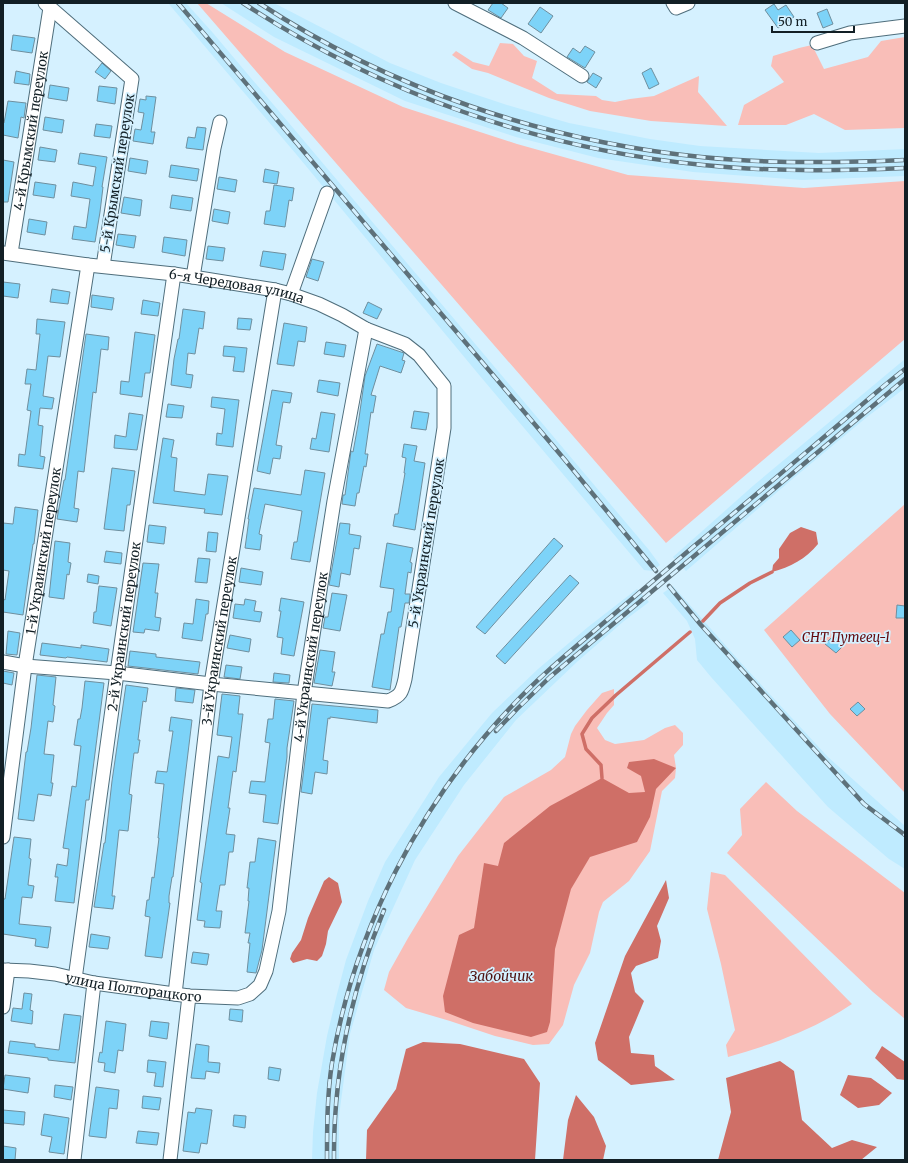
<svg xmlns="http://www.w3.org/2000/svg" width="908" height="1163" font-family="Merriweather,serif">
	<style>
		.built { fill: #bfebff }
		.green { fill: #f9beb8 }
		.water { fill: #cf6f67 }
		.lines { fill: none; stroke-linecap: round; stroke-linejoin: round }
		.stream { stroke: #cf6f67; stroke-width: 3.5 }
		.building { fill: #7dd3f8; stroke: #6f8f9e }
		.minor-casing { stroke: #4f6e7c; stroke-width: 15 }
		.minor { stroke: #fff; stroke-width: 13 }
		.rail-casing { stroke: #5e717a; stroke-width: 4.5 }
		.rail { stroke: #d5f1ff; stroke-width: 3; stroke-dasharray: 9; stroke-linecap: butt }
		.labels { text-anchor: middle; stroke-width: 3.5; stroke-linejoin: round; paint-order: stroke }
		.street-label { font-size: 13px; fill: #121f25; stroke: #d5f1ff }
		.park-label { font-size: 13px; font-style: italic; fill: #64090d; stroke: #d5f1ff }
		.water-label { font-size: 14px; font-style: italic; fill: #4e1110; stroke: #d5f1ff }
	</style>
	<rect width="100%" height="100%" fill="#d5f1ff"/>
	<!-- built -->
	<path class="built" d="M168,3H186L213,33L649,550L660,565L652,571L644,570L480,376L296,154Z
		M221,3H274L390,63L441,83L507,105L569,123L650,139L700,146L819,153L905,149V176L802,180L693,172L598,158L516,137L405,101L274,37Z
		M905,359V388L867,417L790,481L686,571L673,557L754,485Z
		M673,586L742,664L828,757L905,826V869L889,859L828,807L711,677L697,660L695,639L687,621L663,593Z
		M637,589L649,602L624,621L578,661L516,720L464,785L415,860L374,950L350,1034L339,1116V1160H312L313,1132L317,1093L327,1036L336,998L346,960L368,901L385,862L439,777L492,713L538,669L588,627Z"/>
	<!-- green -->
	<path class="green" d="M197,3H206L285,52L403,107L517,144L628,175L804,188L905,181V339L666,543Z
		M905,37V128L845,130L814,114L786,125H738L744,105L784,82L771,66L773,56L799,48L812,45L824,69L868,57L881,41Z
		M500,43L513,44L524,56L537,61L532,78L557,94L596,96L602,100L615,102L630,99L654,96L699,76L698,92L727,126L651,121L590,111L549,98L488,73L472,69L452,55L456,51L473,62L489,66Z
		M905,504V793L830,714L764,630Z
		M614,689V705L607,713L597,728L605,740L615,744L644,740L665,728L675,725L683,733V745L674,755L676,768L675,778L662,791L650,851L629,881L603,902L599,912L590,953L574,985L563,1025L549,1044L533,1045L495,1036L450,1021L406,1008L384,990L389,972L408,938L458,856L504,797L551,770L565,757L571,734L575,726L587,710L602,693Z
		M766,782L797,811L905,893V1019L873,992L727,853L742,835L740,809Z
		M711,872L725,875L852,1004C815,1029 771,1045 728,1057L726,1045L735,1030L721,964L707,909Z"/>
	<!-- water -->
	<path class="water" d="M801,527L816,532L818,544C806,559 790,567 772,572L773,565L779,558V549L790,533Z
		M654,759L676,768L656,789L650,817L637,842L590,857L571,889L555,949L551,1010L550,1022L547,1032L531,1037L473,1023L445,1012L443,996L459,935L474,928L484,863L498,866L504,843L550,806L602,778L629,793L645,792L641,776L627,768L629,762Z
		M329,877L338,883L342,902L328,931L326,944L322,956L317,961L307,959L293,963L290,959L292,953L301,940L308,918L324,881Z
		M666,880L669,898L657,926L661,941L658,958L636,966L631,973L635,992L644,1001L629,1037L631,1053L654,1055L655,1066L675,1080L631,1085L598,1060L595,1043L625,956Z
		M423,1042L460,1044L524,1059L540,1083L535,1160H366L367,1130L396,1089L406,1049Z
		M882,1046L905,1062V1080L897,1079L875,1058Z
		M780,1061L794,1071L802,1120L832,1148L852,1140L877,1147L861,1160H718L731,1112L726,1078Z
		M848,1075L871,1078L892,1093L879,1105L858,1108L840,1095Z
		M576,1095L594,1117L606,1146L603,1160H563L568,1120Z"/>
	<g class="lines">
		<!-- stream -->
		<path class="stream" d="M703,621L720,603L750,583L772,572
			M602,778L601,765L586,749L582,734L592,718L616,695L690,632"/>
	</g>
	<!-- building -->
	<path class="building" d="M493,3H501L508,8L501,18L488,10Z
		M774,4L778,10L786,5L794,17L778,28L765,10Z
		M540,7L553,16L541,33L528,24Z
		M827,9L833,24L823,28L817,13Z
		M13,35L35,38L32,53L11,50Z
		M585,46L595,52L585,68L567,57L573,48L580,53Z
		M102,63L111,71L105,79L95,72Z
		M651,68L659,84L649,89L642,73Z
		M16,71L30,74L29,85L14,83Z
		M593,73L602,78L596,88L587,82Z
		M50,85L69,88L67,101L48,98Z
		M99,86L117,88L115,104L97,101Z
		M146,96L156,97L151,132H155L153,144L133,141L135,129L141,130L144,113L138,112L140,99L146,100Z
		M8,101L26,103L24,118L21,117L18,138L3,135V123H4Z
		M45,117L64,120L62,133L43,130Z
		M96,124L112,126L110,138L94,136Z
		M197,127L206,128L203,150L186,148L188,137L195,138Z
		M40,147L57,150L55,162L38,160Z
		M80,153L107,157L102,187H103L100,212L95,242L72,239L74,226L86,228L90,199L71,196L73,182L93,186L96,167L78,164Z
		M130,158L148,161L146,174L128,171Z
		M3,160L14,162L8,202H3Z
		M171,165L199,169L197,181L169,177Z
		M265,169L279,172L277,184L263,182Z
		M219,177L237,180L235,192L217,189Z
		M35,182L56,185L54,198L33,195Z
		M274,185L294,188L292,201L289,200L285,227L264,224L266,211H270Z
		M172,195L193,198L191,211L170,208Z
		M124,197L142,200L140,216L121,213Z
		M214,209L230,212L228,224L212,221Z
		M29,219L47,222L45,235L27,232Z
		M118,234L136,236L134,248L116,245Z
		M164,237L187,240L185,256L162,252Z
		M208,246L225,248L223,261L206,259Z
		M263,251L286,254L283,270L260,266Z
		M312,259L324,262L318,281L306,277Z
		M3,282L20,284L18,298L3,296Z
		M52,289L70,292L68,304L50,302Z
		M92,295L114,298L112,310L91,307Z
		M143,300L160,303L158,316L141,314Z
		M368,302L382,309L377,319L363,313Z
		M183,309L205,312L203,329L199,328L195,354L188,353L186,374L193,375L191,388L171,385L174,359L178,339H179Z
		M238,318L252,319L250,330L237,329Z
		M37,319L65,322L60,357L48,356L43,396L54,398L52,409L40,408L38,425L43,426L40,456L45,457L43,469L18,466L19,454L25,455L31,411L27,410L31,384H25L27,369L36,370L40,334H36Z
		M284,323L307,327L305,342L298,341L294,366L277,364Z
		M135,332L155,335L150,373H145L142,397L120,394L121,381L129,382Z
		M86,334L109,337L108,350L101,349L96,393L93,392L84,472L78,471L74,508L79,509L77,522L57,519L64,480H65Z
		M326,342L346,345L344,357L324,354Z
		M377,344L404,353L402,360L405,361L401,373L380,366L371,395L376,396L373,413L371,412L365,454H368L366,467L364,466L359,493H357L355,506L342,504L343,495H345L351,451L353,452L358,425L365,376Z
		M224,346L247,348L244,372L233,371L235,357L223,356Z
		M319,380L340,383L338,396L317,392Z
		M272,390L292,393L290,403L283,402L276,445L282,446L280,459L273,458L270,474L257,471Z
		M212,397L239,400L233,447L216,445L217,433L222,434L225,409L211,407Z
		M168,404L184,406L182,418L166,417Z
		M414,411L429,413L426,430L411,428Z
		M321,412L335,414L329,452L310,449L312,438L316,439Z
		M129,413L143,415L137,450L114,448L115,435L126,437Z
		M163,438L174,440L171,457L177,458L174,491L205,495L208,474L228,476L222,515L204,513L205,509L153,503Z
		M404,444L417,446L414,461L425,463L415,530L393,526L395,514H398L405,473H404L406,458L402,457Z
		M112,468L135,471L130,505H127L124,531L104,529Z
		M305,470L325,473L310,562L291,559L294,542H297L302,511L265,504L259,534L262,535L260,550L245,548L249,519H248L254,488L301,495Z
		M15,507L38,510L34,544H33L23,615L3,612V599L5,600L9,571L3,570V523L13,524Z
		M340,523L350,524L349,534L361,536L359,549L354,548L350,575L341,573L339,587L329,585Z
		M149,525L166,527L164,544L147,542Z
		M208,532L218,533L216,552L206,551Z
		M554,538L563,546L485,634L476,627Z
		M55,541L70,543L68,562L71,563L69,575L67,574L64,599L49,597Z
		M387,543L413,548L410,562L412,563L411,573L408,572L405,594H410L409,603H405L401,627H399L390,690L372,687L381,634H384L388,612H391L394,589L380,587Z
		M106,551L122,553L121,564L104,562Z
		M198,558L210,559L207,583L195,582Z
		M143,563L159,564L155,593H158L155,617L161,618L159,631L145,629L144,633L133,632Z
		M241,568L263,572L261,585L239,582Z
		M88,574L99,576L98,584L87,582Z
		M570,575L579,583L505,664L496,656Z
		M99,586L117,588L111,626L93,623L94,612H96Z
		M332,593L347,595L340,631L323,628L325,617H328Z
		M281,598L304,602L294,656L281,654L283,638L277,637L281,611H279Z
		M196,599L209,601L208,614H206L202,641L182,638L184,623L193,624Z
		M245,599L256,601L254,611L262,612L260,622L233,618L235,604L244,605Z
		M897,605L905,606V618H896Z
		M791,630L800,640L792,647L783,637Z
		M8,631L20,633L17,655L6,654Z
		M230,635L251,639L249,652L227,648Z
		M834,635L844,645L836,653L825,644Z
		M42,643L81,648V645L109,649L107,662L67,657L66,658L40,655Z
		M320,650L335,652L332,672H335L332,686L314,683Z
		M130,651L156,654V657L200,662L198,674L128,666Z
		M226,665L242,667L240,679L224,677Z
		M3,671L14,673L12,685L3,683Z
		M274,673L290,675L289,683L273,682Z
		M37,675L56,677L53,705L55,706L53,722L48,721L44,754L54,755L51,783H53L51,796L38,794L34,821L18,819L26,752H27L31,728Z
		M85,681L104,683L89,800H86L74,903L55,901L58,877H55L57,864L67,866L69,849L63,848L72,786L76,787L81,746L74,745L78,719H80L82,708Z
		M126,685L148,688L146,702L143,701L138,740H140L138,753H134L129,794L132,795L128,831L119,830L112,896H115L113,909L94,907L104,843H105L112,781Z
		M176,688L195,690L193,703L175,701Z
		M222,694L240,696L238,714H243L236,772L233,771L228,808H230L226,834L235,835L233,852H229L225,885H220L216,911H222L220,928L204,927L205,921L197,920L202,883L200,882L205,848L218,756L229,758L232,737L217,735Z
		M275,699L294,701L287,748V757L278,824L263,822L266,795L249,793L251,781L265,782L270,743L265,742L268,719H273Z
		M858,702L865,709L857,716L850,709Z
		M312,704L378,710L377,723L330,717V719L328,718L323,760L328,761L327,774L315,772L312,794L301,792Z
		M171,717L192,720L173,877H172L169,896V903H170L162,958L145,956L150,917L145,916L147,900H149L152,877L154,878L159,838H158L164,784L155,783L157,771L167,772L173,731H169Z
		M14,837L31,839L29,858L31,859L28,885L34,886L32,898L22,897L19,924L51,927L48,948L35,946L36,939L3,934V899H5Z
		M258,838L276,841L262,950L256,973L247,972L250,943H248L250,933H245L249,901H248L249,888H247L250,862H255Z
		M91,934L110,937L108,949L89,947Z
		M193,952L209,954L207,965L191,963Z
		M24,993L32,994L30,1010L33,1011L32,1024L11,1021L13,1008L22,1009Z
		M230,1009L243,1010L242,1022L229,1020Z
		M64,1014L81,1016L75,1063L48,1060V1058L8,1053L10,1041L35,1044V1047L59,1050Z
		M106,1021L126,1024L123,1051L118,1050L115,1073L104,1071L105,1063L98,1062L100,1052L102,1053Z
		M151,1021L169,1023L167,1039L149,1036Z
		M196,1044L209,1046L208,1062L220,1063L219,1073L206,1071L205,1079L191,1078Z
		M148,1060L166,1062L163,1087L154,1086L156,1073L147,1072Z
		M269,1067L281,1069L279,1081L268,1079Z
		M5,1075L30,1078L28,1093L3,1089Z
		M55,1085L73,1087L71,1100L54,1097Z
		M96,1087L119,1090L117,1109L109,1108L106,1138L89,1136Z
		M143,1096L161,1098L159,1110L142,1108Z
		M196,1108L212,1110L207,1144L201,1143L199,1153L183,1151L188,1112L195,1113Z
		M3,1110L25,1112L24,1125L3,1123Z
		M44,1114L69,1118L64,1154L49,1152L52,1137L41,1135Z
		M234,1115L246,1116L245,1128L233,1126Z
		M138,1131L159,1133L157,1145L136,1143Z
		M3,1146L16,1148L15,1160H3Z"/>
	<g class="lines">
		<defs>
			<g id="minor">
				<path d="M45,3L132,79L103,266"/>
				<path d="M455,3L523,38L582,76"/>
				<path d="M673,3L676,8L688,3"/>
				<path d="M817,43L850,33L905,26"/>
				<path id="s1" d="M3,253L88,265L174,274L275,290L291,294L319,304L342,315L366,329L405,344L419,355L444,386V428L405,679C402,692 401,696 388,701L211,684L117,673L25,666L3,662"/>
				<path id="s2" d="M11,253L50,8"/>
				<path d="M193,277L214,148L220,122"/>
				<path d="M291,294L327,193"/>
				<path id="s3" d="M3,837L25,666L88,265"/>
				<path id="s4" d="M3,970L29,971L55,974L94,983L189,996L238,998L250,994L260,985L266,971L279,911L304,693L334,501L366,329"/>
				<path id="s5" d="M75,979L117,673L174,274"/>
				<path id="s6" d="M175,994L211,684L275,290"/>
				<path d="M3,1007L8,970"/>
				<path d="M74,1160L94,983"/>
				<path d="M170,1160L189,996"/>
			</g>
		</defs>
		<!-- minor casing -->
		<use href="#minor" class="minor-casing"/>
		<!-- minor -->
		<use href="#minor" class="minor"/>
		<defs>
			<path id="rail" d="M178,3L565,460L656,571
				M243,3C380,93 539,149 703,165C770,172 838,171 905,168
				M259,3C390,89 545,141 701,157C769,164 837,163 905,160
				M669,586L701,625L864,804L905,835
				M496,731L517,709L550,677L905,379
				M327,1160C327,1128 327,1095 332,1063C354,930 420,803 512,706C535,681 561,659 587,637C622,607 658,577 693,547C739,509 785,470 830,432C855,411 879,389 905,369
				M334,1160C333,1072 351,991 384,910"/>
		</defs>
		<!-- rail casing -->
		<use href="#rail" class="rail-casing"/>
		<!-- rail -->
		<use href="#rail" class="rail"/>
	</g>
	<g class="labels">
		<!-- street labels -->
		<g class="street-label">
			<text dy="5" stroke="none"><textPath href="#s2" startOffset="124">4-й Крымский переулок</textPath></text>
			<text transform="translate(117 173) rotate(-81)" y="5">5-й Крымский переулок</text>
			<text dy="5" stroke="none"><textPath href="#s1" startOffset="236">6-я Чередовая улица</textPath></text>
			<text transform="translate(426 543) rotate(-81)" y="5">5-й Украинский переулок</text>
			<text dy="5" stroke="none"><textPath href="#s3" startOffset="289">1-й Украинский переулок</textPath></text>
			<text dy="5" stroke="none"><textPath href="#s5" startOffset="356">2-й Украинский переулок</textPath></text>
			<text dy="5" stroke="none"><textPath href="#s6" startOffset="356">3-й Украинский переулок</textPath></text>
			<text dy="5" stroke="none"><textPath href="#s4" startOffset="596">4-й Украинский переулок</textPath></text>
			<text dy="5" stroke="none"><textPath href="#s4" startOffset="132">улица Полторацкого</textPath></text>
		</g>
		<!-- park labels -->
		<g class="park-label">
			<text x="846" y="642">СНТ Путеец-1</text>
		</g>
		<!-- water labels -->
		<g class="water-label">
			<text x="501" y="981">Забойчик</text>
		</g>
	</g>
	<!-- border -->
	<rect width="908" height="1163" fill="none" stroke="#121f25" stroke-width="8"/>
	<!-- scale -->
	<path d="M772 26v6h82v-6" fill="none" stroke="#121f25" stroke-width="2"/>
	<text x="778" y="26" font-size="12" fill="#121f25" stroke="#d5f1ff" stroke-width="3" paint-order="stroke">50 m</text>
</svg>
